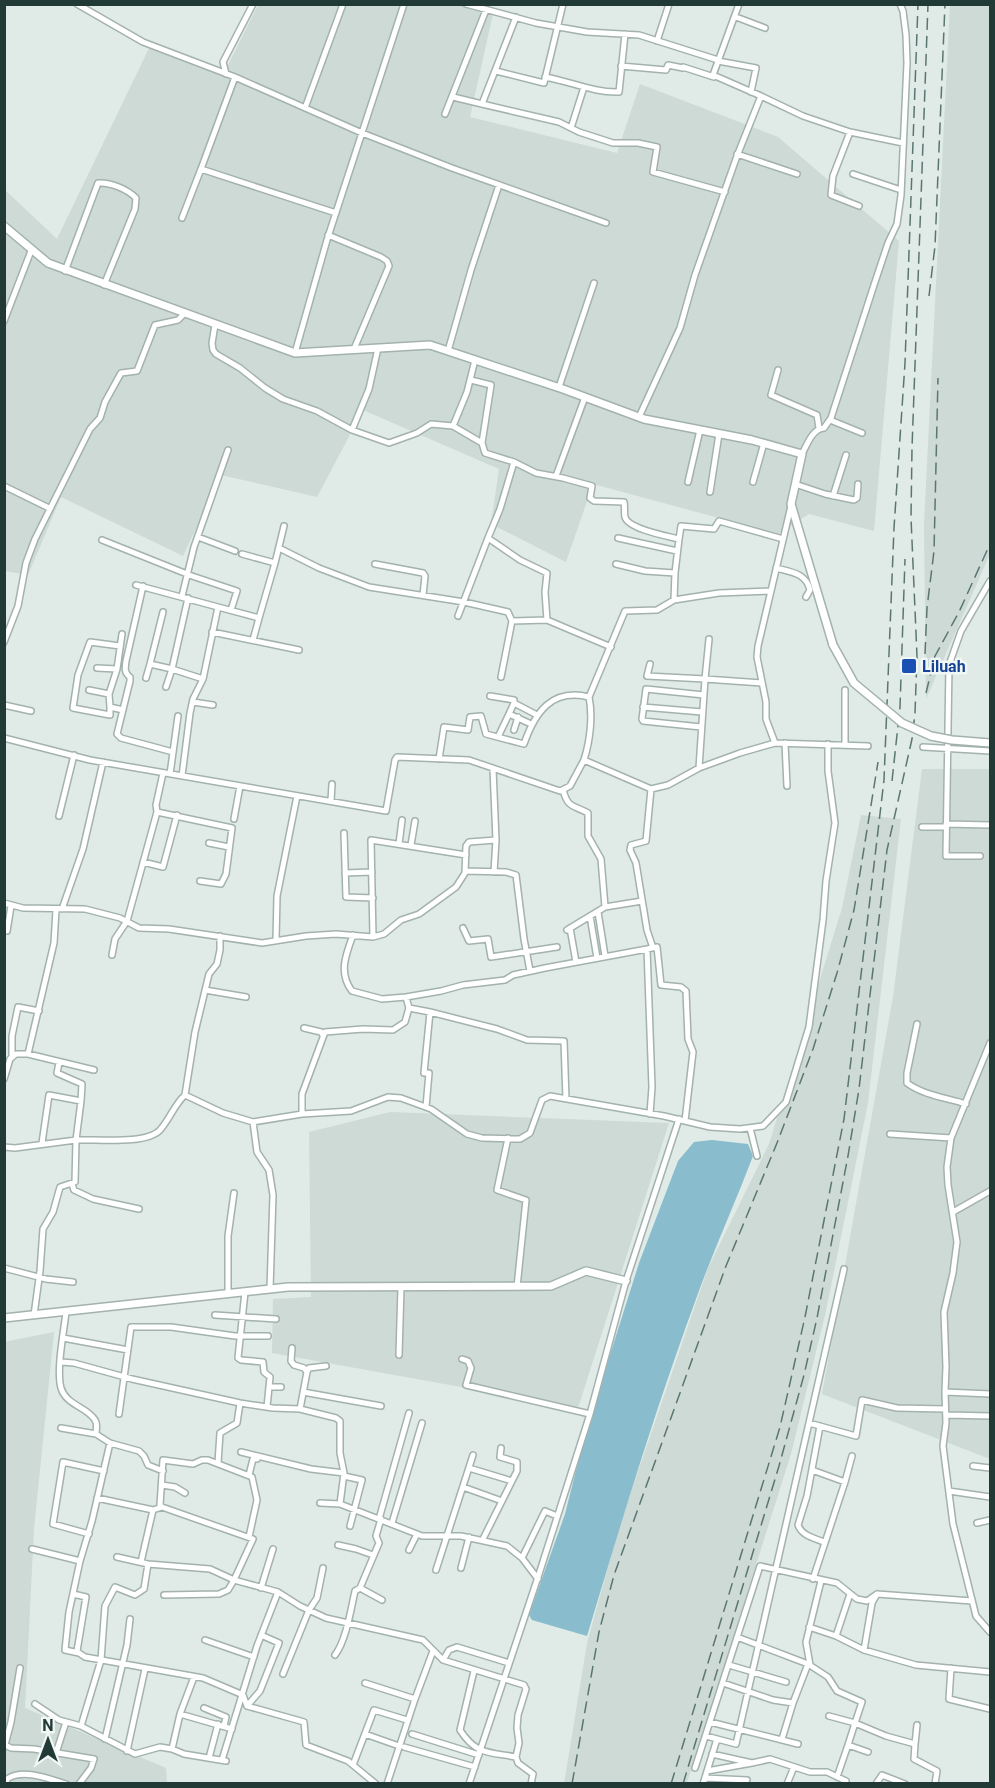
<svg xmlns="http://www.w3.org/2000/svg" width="995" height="1788" font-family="Roboto,sans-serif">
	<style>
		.built { fill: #cedad6 }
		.water { fill: #89bdce }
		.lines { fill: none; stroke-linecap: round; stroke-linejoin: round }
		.minor-casing { stroke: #a3b2ae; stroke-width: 8 }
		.tertiary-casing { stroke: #a3b2ae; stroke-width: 10 }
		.minor { stroke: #fff; stroke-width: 5 }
		.tertiary { stroke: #fff; stroke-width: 7 }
		.rail { stroke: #5b7671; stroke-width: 1.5; stroke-dasharray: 12 6; stroke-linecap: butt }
		.tertiary-bridge-casing { stroke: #a3b2ae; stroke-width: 10; stroke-linecap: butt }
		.tertiary-bridge { stroke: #fff; stroke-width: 7 }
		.transit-dot { fill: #1a4fb4; stroke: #f0f7f4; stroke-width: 2 }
		.labels { text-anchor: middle; stroke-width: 5; stroke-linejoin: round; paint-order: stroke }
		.transit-label { font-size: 16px; font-weight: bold; fill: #164399; stroke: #f0f7f4; text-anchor: start }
	</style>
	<rect width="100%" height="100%" fill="#e0eae7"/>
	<!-- built -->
	<path class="built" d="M465,4L493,14L470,117L617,153L640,84L778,137L899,241L874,531L809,514L778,534L593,484L566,562L491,524L499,469L363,410L317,497L221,475L183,556L61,497L28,575L5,571L4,189L57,239L151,44L224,73L258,5Z
		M950,5H990V554L926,699L924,523Z
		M922,769H990V1459L822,1394L893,997Z
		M861,815L901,819L868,1103L826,1311L791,1454L687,1783L564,1784L587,1643L620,1524L708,1268L769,1144L842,908Z
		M390,1112L669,1123L578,1408L272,1353L273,1299L311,1297L309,1132Z
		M54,1332L34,1529L25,1708L166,1768L167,1783H5L4,1342Z"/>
	<!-- water -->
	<path class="water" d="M712,1140L748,1144L753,1156C735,1204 713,1251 696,1299C655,1410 621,1523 587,1636L532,1620L529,1615L565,1514L586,1431L639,1263L678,1161L694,1142Z"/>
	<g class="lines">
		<defs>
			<path id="minor" d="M77,4L143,42L235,77
				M466,4L536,23L587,32L639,35L718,60
				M516,17L482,104L559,122L579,132L613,143H638L657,147L653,172L725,192
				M736,17L765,28
				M657,41L669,4
				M718,61L756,68L751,92
				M621,66L666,70L668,65L683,68V67L714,77
				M496,71L544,83L563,4
				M226,74L223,62L253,4
				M545,77C569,81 594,93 619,92L625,34
				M761,96L803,116L850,132L903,143
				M453,97L482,104
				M305,108L343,4
				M445,114L486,10
				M571,128L584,87
				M850,132L833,176L831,195L859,206
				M737,154L797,174
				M853,174L901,190
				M336,213L201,169L235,77L362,133L452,168L606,223
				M182,218L201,169
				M328,235L381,257L387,261L389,266L354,349
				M65,271L98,183C110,182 127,189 136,198L135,209L104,285
				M4,321L31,251
				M215,325L212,343L213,350L216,354L240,368L265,388L283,399L317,411L352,430L389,443L417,433L431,424L453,426
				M448,351L471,270L499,185
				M295,353L327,240L404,4
				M475,360L467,392L453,426L482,443L485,453L514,462L536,473L563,478L592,486L590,498L594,501L624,502C625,506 624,513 625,517C628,529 667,536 679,539L675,573L674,600
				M778,370L771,395L817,415L819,428
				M471,380L491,385L482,443
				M559,387L594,283
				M639,417L680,328L695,275L737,156L761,96L713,75L739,4
				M830,420L862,433
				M352,430L369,389L378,348
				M802,454C807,445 812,429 824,428L831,418L874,285L888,243L897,224L901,195L907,63L906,35L903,11L900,4
				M514,462L500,509L488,538L520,560L547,573L545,592L547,620L611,647
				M556,476L585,397
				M688,482L700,430
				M753,482L764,443
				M795,484L825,494L854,500L857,498L858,484
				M4,486L49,508
				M710,492L719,434
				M833,496L846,455
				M198,537L235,551
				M618,538L677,551
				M679,539L681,526L714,529L719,521L783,539
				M102,540L192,576L237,591L231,610
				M279,548L319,568L369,587L464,602L508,612L512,621L501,677
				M242,554L275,563
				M375,564L423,573L425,576L423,595
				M616,564L645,571L675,573
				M776,568C791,572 806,573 810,590L806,597
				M136,585L218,607L203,679L193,699L190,713L182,776
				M143,586L126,661C125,668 124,673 130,677V681L117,734L121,738L173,752
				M182,596L194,547L228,450
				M188,598L172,669L203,679
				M218,607L259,618L275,563L284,526
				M163,612L150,664L172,669L166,687
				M458,616L488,538
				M512,621L547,620
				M212,632L299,650
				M122,634L117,669L109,694L110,707L123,710
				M253,640L259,618
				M4,642L18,606L26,563L35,539L90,429L100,418L105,402L121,373L137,371L155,325L178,320L184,314
				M650,664L647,676L705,679L709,639
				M97,668L117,669
				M146,678L150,664
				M89,690L109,694
				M490,696L514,700V703
				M589,697L625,611L657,610L674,600L719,593L770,591
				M193,702L213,705
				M4,705L31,711
				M110,707V715L73,708L78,675L90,642L120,646
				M643,707L702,712
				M509,714L514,703L537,715
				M701,727L643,721L642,719L646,689L704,695
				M514,730L518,717
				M498,737L509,714L531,724
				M4,738L90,760L386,811L395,760L397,757L469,760L560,791L570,786L584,760L651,789L668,785L699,768L740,753L775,743L868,746
				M775,743L766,719V702L757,657L758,646L791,506
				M785,743L787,786
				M845,745V690
				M923,747L990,751
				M439,759L444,727L468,730L470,717L481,716L486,734L524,744C535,712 552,688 589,697C593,716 590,741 584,760
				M699,768L705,679L762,683
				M170,774L178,716
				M651,789L646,841L631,845L630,850L636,863L647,930L653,948
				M563,790C568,809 574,805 588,813V836L601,859L605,907
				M331,801L332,784
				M157,812L232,828L226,874L221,884L200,881
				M59,816L74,755
				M234,819L240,786
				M946,824L990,825
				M922,827H946
				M344,833L346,897L373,898
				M209,843L229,847
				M399,844L402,820
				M411,845L415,821
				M980,856H946L949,665L961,631L990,581
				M143,862L163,867L177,815
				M465,871L506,872L516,875L524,939L530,971
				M494,872L496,840
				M345,873L372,872
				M4,903L23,908L85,909L120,918L139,928L169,929L262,943L306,936L336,934L373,937L384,934L401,920L419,914L456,887L465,873L466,846L469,842L496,840L493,769
				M62,909L83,849L103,762
				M598,912L605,956
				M590,916L597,958
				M463,928L469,941L488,939L491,957L557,947
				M570,928L576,962
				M567,930L605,907L642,901
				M4,931H7L11,906
				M353,935C346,954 338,973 352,991L382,999L406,997L409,1008L430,1012
				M373,937L371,840L466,855
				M276,940L277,896L297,796
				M112,955L115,939L127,921L157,812L156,805L163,773
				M205,990L246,997
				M406,997L441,991L463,985L505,980L513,975L545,968L647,949
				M917,1024L907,1073V1083C923,1095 947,1098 966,1104
				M304,1028L321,1032L323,1035
				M990,1043L951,1138L947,1167L948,1185L957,1242L953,1273L944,1312L946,1367L945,1392L946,1423L943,1446L953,1524L976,1616L990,1632
				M28,1054L54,943L56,910
				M12,1055V1036L18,1007L39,1011
				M59,1063L57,1073L82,1084L81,1101
				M4,1079L10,1059L16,1054H28L94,1070
				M185,1095L195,1032L209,974L217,964L220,950V936
				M426,1107L429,1073H424L430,1012L497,1029L527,1040L564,1041L566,1099
				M302,1114V1094L325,1032L363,1029L393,1030L405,1022L409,1008
				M650,1114L652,1087L647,949L657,947L661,985L681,987L686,991L688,1039L693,1052L685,1121
				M253,1122L257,1152L269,1170L273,1195L270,1289
				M750,1128L757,1156
				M890,1134L951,1138
				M508,1138L497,1190L526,1200L517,1287
				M4,1147L15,1148L76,1140L81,1101L49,1095L42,1143
				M72,1184L74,1190L93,1199L139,1209
				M953,1212L990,1191
				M4,1268L46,1279L73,1282
				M245,1292L238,1358L241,1360L263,1362L264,1372L270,1377L267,1407
				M228,1294V1236L234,1193
				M34,1315L40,1271L43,1229L53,1212L60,1187L75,1182L76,1140C96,1139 146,1145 160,1130C170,1119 174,1105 185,1095L223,1113L253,1122L302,1114L351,1111L388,1097L401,1098L431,1109L467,1134L482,1138L520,1139L530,1133L542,1100L550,1096L664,1116L710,1127L740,1129L763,1126L786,1102L809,1027L823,920L826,881L835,823L828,771V744
				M215,1315L276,1319
				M63,1338L128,1350
				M292,1348L291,1361L294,1365L304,1368L307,1372
				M399,1355L401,1287
				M462,1359L468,1361L471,1368L466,1385L590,1414
				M61,1362L74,1363L132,1379L240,1403L273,1408L300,1409L336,1418L340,1421V1453L344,1473L340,1504L422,1536H461L507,1546L522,1558
				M269,1387H281
				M303,1392L381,1406
				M945,1392L990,1394
				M300,1409L307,1372L309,1368L326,1366
				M119,1414L131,1327H171L235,1336H268
				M946,1415L990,1416
				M809,1423L856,1436L862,1400L897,1408L945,1409
				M820,1426L807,1496L798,1525C802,1536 814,1538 824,1542
				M61,1428L96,1434C96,1429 98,1424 95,1420C87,1407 66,1405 61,1388C56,1370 64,1331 66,1312
				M96,1434L110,1443L139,1451L144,1456L148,1465L163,1471
				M110,1443L92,1521L80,1561L69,1612L65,1650L79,1653L85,1657L203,1678L243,1695L247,1706L304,1722L306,1745L348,1761L376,1784
				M241,1452L311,1469L344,1473
				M218,1463L220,1433L237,1423L240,1403
				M973,1466L990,1468
				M469,1468L512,1481
				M812,1470L845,1482
				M249,1475L253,1459H257
				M344,1476L362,1480L350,1526
				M162,1485L175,1487L185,1493
				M463,1487L502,1501
				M949,1491L990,1497
				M97,1498L153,1510L162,1507
				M320,1503L340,1504
				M379,1519L409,1413
				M392,1523L422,1423
				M977,1523L990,1520
				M89,1534L53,1524L63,1462L104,1471
				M249,1537L257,1500L252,1477L208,1460H202L193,1464L163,1460L160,1505L162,1507L253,1539L234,1580L278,1592L300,1606L326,1618L423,1640L443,1660L524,1685L526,1689L518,1715L517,1728L519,1743L516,1757L518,1763L533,1774L531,1784
				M483,1539L517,1471V1462L500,1457L501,1448
				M338,1545L356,1549L373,1555
				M32,1549L80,1561
				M409,1550L417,1534
				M117,1557L148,1564L210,1569L234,1580L228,1590L219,1594L164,1595
				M141,1562L153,1510
				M461,1568L469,1537
				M436,1570L473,1455
				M538,1579L522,1558L545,1511L557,1516
				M813,1579L845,1482L852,1456
				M261,1588L273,1549
				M360,1588L382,1600
				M73,1594L86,1597L77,1651L79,1653
				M809,1627L836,1636L864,1650L916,1665L990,1672
				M836,1636L850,1594
				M737,1637L808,1664L828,1677L837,1691L862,1702L855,1723L829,1716
				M205,1640L254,1657
				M864,1650L872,1603L877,1594L972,1601
				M335,1655C346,1641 351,1609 355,1591L360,1588L379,1543L376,1536L381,1519
				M443,1660L449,1650L457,1647L509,1663
				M729,1665L786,1682
				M810,1665L806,1642L821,1581
				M20,1668L11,1722L5,1745L11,1748L34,1749L94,1759L91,1768L79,1784
				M951,1668L949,1699L990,1709
				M474,1671L460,1730C476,1755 489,1752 516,1757
				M283,1674L309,1610L317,1598L323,1568
				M194,1677L180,1714L172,1749L184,1754L226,1761
				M365,1683L415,1699
				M723,1683L773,1700L793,1703
				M35,1704L59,1720L81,1726L101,1660L105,1606L115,1587L135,1595L144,1589L148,1564
				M247,1706L260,1691L279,1643L261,1635
				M204,1708L226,1717L224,1726
				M180,1714L232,1729
				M710,1722L798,1744
				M81,1726L135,1754L160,1747L172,1749
				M365,1734L399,1746
				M412,1734L479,1755
				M706,1736L736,1744L844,1269
				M105,1739L127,1645L130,1619
				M782,1739L793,1703L808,1664
				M915,1744L917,1725
				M848,1745L855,1723L886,1736L915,1744L914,1759L937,1771L935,1784
				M404,1747L475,1767
				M127,1751L145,1669
				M56,1753L66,1722
				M209,1758L218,1724
				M222,1760L257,1646L278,1592
				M752,1763L770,1759L810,1772H827L846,1781L845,1784
				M353,1765L374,1710L407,1720
				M695,1768L760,1566L837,1583L857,1599L867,1601L877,1594
				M707,1771L752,1763L712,1754
				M837,1777L848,1745L868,1752
				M705,1778L747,1780
				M6,1784L7,1779C23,1768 49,1779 66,1784
				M387,1784L415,1699L433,1651
				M469,1784L540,1571L590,1414L626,1281L679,1119
				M703,1784L717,1739
				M787,1784L794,1767
				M876,1784L882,1775L905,1784"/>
			<path id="tertiary" d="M4,226L48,263L295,353L430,345L563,389L644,419L752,440L802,454L791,504L833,645
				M4,1318L288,1287L551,1286L586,1271L626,1281"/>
		</defs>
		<!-- minor casing -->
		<use href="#minor" class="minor-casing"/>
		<!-- tertiary casing -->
		<use href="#tertiary" class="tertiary-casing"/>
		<!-- minor -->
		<use href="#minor" class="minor"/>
		<!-- tertiary -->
		<use href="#tertiary" class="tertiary"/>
		<!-- rail -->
		<path class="rail" d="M929,296L935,246L945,4
			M925,654L927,608L934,551L938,378
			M926,693L935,656L959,612L990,544
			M892,781L900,707L905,559
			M572,1784L599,1632L614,1575L726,1266L777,1143L813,1049L837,973L854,910L878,762
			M671,1784L780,1427L805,1317L844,1119L884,780L894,528L905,363L918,4
			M683,1784L779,1466L804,1375L817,1318L848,1156L859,1089L887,850L912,739L915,713L917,656L911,518L912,448L928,4"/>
		<defs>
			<path id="tertiary-bridge" d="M833,645L854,683L902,723L931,736L952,740L990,743"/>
		</defs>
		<!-- tertiary-bridge casing -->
		<use href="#tertiary-bridge" class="tertiary-bridge-casing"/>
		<!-- tertiary-bridge -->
		<use href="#tertiary-bridge" class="tertiary-bridge"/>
	</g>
	<!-- markers -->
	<rect class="transit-dot" x="901" y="658" width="16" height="16" rx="3"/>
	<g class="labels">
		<!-- transit labels -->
		<g class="transit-label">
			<text x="922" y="672">Liluah</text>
		</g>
	</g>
	<!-- border -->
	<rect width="995" height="1788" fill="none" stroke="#213a36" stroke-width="12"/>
	<!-- north arrow -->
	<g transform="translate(48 1740)" stroke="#f0f7f4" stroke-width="4.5" paint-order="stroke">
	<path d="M0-4.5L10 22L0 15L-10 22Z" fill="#213a36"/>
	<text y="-9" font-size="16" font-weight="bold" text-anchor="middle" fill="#213a36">N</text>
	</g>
</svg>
